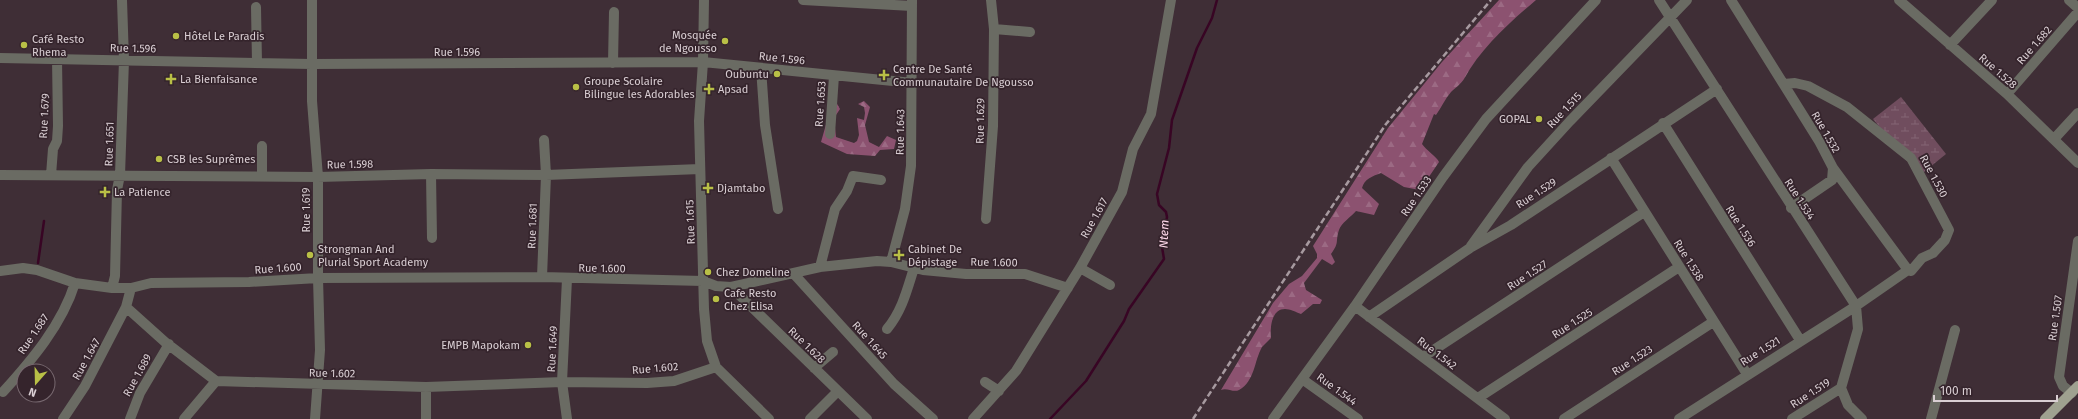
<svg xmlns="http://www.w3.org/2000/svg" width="2078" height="419" font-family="'Fira Sans',sans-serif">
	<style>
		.forest { fill: url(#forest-firs) }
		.wetland { fill: url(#wetland-marsh) }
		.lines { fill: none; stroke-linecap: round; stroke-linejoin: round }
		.stream { stroke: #380524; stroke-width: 2.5 }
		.minor { stroke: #6a6b63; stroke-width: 10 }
		.major { stroke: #9fa190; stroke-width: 10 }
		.rail { stroke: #a79aa0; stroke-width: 2.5; stroke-dasharray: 6 3; stroke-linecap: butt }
		.poi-dot { fill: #b9c046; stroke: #35242c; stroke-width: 1.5 }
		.labels { text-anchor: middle; stroke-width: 3.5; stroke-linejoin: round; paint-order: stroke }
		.poi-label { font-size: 11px; fill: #d9ced3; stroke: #35242c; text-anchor: start }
		.street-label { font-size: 11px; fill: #d9ced3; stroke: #35242c }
		.water-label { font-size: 12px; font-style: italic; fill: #fdd8e9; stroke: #35242c }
	</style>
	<defs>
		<pattern id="forest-firs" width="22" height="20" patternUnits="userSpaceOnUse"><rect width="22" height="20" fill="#8c5270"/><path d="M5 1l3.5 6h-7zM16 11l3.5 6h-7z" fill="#9c6a84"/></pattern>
		<pattern id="wetland-marsh" width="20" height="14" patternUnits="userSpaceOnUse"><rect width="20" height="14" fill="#704d5e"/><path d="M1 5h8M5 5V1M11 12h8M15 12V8" fill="none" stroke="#846574"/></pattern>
	</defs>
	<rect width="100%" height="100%" fill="#3f2e36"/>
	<!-- forest -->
	<path class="forest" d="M1499,0H1536C1509,23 1481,48 1464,79C1461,84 1455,88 1451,92C1445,99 1441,108 1436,115L1434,114L1422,144C1426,150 1437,157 1439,162L1420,190L1404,187L1381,173C1373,176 1364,179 1362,188L1379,204L1374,215L1356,211C1351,217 1341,223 1339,230C1335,242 1340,242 1331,254L1335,262L1332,265L1322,259L1304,283L1306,290L1322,300L1320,304H1313L1301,314C1296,312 1290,309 1285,309C1271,309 1270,329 1271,338C1268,341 1265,344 1262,347C1254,361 1255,381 1239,390C1233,393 1227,387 1221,390L1273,303L1289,284L1302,276L1317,258V254L1313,246L1388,128L1442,62Z
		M864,101L870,107L865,125L869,142L879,147L887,136L896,140L894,149L880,150L875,156L847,154L821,142L827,121L836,102L840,109L834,118L836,137L854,143L857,141L859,135L857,118L864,120L865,113L864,107L858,104Z"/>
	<!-- wetland -->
	<path class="wetland" d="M1901,97L1946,154L1919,176L1873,119Z"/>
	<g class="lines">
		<!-- stream -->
		<path class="stream" d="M38,263L44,221
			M1050,419L1086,381L1124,321L1129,309L1164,259L1162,247L1167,217L1166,212L1159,205L1157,194L1169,148L1172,120L1197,48L1212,18L1217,0"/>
		<!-- minor -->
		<path class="minor" d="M312,0V101L318,177V278L320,350L315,419
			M704,0L703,62L699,121L704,309L707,341L716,367L769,419
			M803,0L912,6
			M1659,0L1856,306L1858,329L1841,388L1848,405L1862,419
			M1731,0L1819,141L1833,168L1908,270
			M1899,0L2007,94L2078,163
			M2069,0L2078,8
			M256,7L257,63
			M994,29L1030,32
			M1950,45L1992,0
			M0,58L312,64L703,62L913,83
			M613,63L614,12
			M761,68L765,125L778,209
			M2007,94L2078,12
			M1663,123L1800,340
			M830,134L834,76
			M2054,139L2078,113
			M262,146V175
			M1611,158L1747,374
			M431,174L432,238
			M0,175L318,177L431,174L546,175L700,169
			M51,175L53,149L57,141L58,126L57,59
			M1791,208L1832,180L1833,168
			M986,219L993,126L994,29L991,0
			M1471,246L1528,167L1570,121L1687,0
			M891,262L905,209L911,166L912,0
			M820,267L835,209L847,191L853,176L881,180
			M1080,268L1110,285
			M0,271L23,268L37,270L75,283L112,288H131L126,307L165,342L216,381L426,387L562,382L647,383L674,381L716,367
			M793,273L894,384L933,419
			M542,277L546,175L544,140
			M731,287L867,419
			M112,288L115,276L117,190L120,175L124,60L122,0
			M131,288L151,283L249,282L318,278L542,277L703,281L716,286L731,287L820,267L877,261L891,262L923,270L966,274H1025L1068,288
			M1355,306L1505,419
			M1369,317L1470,248L1511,225L1717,89
			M887,329C902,311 907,290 914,268
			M1423,357L1644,212
			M814,368L833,352
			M1302,379L1358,419
			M985,382L999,391
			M426,387V419
			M3,392C31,361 62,325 75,283
			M2072,393L2063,386L2059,377L2078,241
			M1478,398L1679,267
			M63,419L85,386L126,307
			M130,419L140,393L169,344
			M184,419L216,381
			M567,419L562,382L567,279
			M810,419L838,391
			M973,419L1016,371L1080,268L1122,192L1133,149L1151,114L1171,0
			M1273,419L1355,306L1443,177L1486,119L1596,0
			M1564,419L1713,322
			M1679,419L1856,306L1908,270L1911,271L1922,258L1933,253L1945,240L1949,230L1911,158L1847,107L1808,86L1795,83L1784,84
			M1792,419L1841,388
			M1931,419L1955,330"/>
		<!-- major -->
		<path class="major" d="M2045,419L2078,386"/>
		<!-- rail -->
		<path class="rail" d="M1193,419L1386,124L1491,0"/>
	</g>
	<!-- markers -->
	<g class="poi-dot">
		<circle cx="176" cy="36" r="4"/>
		<circle cx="725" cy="41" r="4"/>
		<circle cx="24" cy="45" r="4"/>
		<circle cx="777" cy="74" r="4"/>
		<path d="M882 69h4v4h4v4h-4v4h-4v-4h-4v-4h4z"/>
		<path d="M169 73h4v4h4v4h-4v4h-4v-4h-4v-4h4z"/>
		<circle cx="576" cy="87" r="4"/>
		<path d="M707 83h4v4h4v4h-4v4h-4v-4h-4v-4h4z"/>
		<circle cx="1539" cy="119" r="4"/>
		<circle cx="159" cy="159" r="4"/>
		<path d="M706 182h4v4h4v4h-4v4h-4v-4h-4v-4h4z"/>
		<path d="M103 186h4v4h4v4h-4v4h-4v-4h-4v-4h4z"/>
		<circle cx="310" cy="255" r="4"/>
		<path d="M897 249h4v4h4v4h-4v4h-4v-4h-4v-4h4z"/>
		<circle cx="708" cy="272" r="4"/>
		<circle cx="716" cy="299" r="4"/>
		<circle cx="528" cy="345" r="4"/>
	</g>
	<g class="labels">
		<!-- poi labels -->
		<g class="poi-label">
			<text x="717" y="39" text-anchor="end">Mosquée<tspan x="717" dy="13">de Ngousso</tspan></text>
			<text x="184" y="40">Hôtel Le Paradis</text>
			<text x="32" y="43">Café Resto<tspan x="32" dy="13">Rhema</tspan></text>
			<text x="893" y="73">Centre De Santé<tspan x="893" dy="13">Communautaire De Ngousso</tspan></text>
			<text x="769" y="78" text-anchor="end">Oubuntu</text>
			<text x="180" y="83">La Bienfaisance</text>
			<text x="584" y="85">Groupe Scolaire<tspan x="584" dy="13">Bilingue les Adorables</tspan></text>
			<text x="718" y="93">Apsad</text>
			<text x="1531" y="123" text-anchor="end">GOPAL</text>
			<text x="167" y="163">CSB les Suprêmes</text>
			<text x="717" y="192">Djamtabo</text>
			<text x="114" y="196">La Patience</text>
			<text x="318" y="253">Strongman And<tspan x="318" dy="13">Plurial Sport Academy</tspan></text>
			<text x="908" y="253">Cabinet De<tspan x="908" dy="13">Dépistage</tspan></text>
			<text x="716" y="276">Chez Domeline</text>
			<text x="724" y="297">Cafe Resto<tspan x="724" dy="13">Chez Elisa</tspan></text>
			<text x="520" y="349" text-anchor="end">EMPB Mapokam</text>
		</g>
		<!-- street labels -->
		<g class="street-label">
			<text transform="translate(2034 45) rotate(-49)" y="4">Rue 1.682</text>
			<text transform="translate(133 48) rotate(1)" y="4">Rue 1.596</text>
			<text x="457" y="56">Rue 1.596</text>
			<text transform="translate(782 58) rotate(6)" y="4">Rue 1.596</text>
			<text transform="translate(1998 71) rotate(41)" y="4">Rue 1.528</text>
			<text transform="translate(820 104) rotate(-86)" y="4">Rue 1.653</text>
			<text transform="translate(1564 110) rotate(-47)" y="4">Rue 1.515</text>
			<text transform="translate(44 116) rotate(-87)" y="4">Rue 1.679</text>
			<text transform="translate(980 121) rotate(-89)" y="4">Rue 1.629</text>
			<text transform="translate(900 132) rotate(-89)" y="4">Rue 1.643</text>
			<text transform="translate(1826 132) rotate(60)" y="4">Rue 1.532</text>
			<text transform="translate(109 144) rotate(-88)" y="4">Rue 1.651</text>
			<text transform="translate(350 164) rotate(-1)" y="4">Rue 1.598</text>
			<text transform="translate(1934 176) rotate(62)" y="4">Rue 1.530</text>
			<text transform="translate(1536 193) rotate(-33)" y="4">Rue 1.529</text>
			<text transform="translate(1416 196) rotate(-56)" y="4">Rue 1.533</text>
			<text transform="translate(1800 199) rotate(57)" y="4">Rue 1.534</text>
			<text transform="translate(306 210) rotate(-90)" y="4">Rue 1.619</text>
			<text transform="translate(1094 218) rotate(-61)" y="4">Rue 1.617</text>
			<text transform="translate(690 222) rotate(-92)" y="4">Rue 1.615</text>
			<text transform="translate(532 226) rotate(-88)" y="4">Rue 1.681</text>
			<text transform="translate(1741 226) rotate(58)" y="4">Rue 1.536</text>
			<text transform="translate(1689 260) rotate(58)" y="4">Rue 1.538</text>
			<text transform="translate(994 262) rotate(1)" y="4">Rue 1.600</text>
			<text transform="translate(278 268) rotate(-4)" y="4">Rue 1.600</text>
			<text transform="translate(602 268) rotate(1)" y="4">Rue 1.600</text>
			<text transform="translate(1527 275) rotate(-33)" y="4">Rue 1.527</text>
			<text transform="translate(2055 318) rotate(-82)" y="4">Rue 1.507</text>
			<text transform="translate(1572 323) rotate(-33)" y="4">Rue 1.525</text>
			<text transform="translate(33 334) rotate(-56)" y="4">Rue 1.687</text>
			<text transform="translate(870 340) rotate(48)" y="4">Rue 1.645</text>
			<text transform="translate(807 345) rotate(44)" y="4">Rue 1.628</text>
			<text transform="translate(552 349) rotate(-87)" y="4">Rue 1.649</text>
			<text transform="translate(1760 351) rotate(-32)" y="4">Rue 1.521</text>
			<text transform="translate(1437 353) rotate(37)" y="4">Rue 1.542</text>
			<text transform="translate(86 359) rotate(-61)" y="4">Rue 1.647</text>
			<text transform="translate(1632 360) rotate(-33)" y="4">Rue 1.523</text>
			<text transform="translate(655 368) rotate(-5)" y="4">Rue 1.602</text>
			<text transform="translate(332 373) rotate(1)" y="4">Rue 1.602</text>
			<text transform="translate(137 375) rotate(-61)" y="4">Rue 1.689</text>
			<text transform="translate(1337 389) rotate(36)" y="4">Rue 1.544</text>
			<text transform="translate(1810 393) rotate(-33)" y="4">Rue 1.519</text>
		</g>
		<!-- water labels -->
		<g class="water-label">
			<text transform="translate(1164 234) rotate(-88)" y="4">Ntem</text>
		</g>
	</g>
	<!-- north arrow -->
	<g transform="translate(36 383) rotate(200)"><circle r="19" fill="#35242c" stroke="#77686f"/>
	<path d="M0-3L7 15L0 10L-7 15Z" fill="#b9c046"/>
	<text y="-6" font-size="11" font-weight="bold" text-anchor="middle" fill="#d9ced3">N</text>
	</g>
	<!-- scale -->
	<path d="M1934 395v6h123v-6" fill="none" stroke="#d9ced3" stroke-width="2"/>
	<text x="1940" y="395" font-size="12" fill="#d9ced3" stroke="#35242c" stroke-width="3" paint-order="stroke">100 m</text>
</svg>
